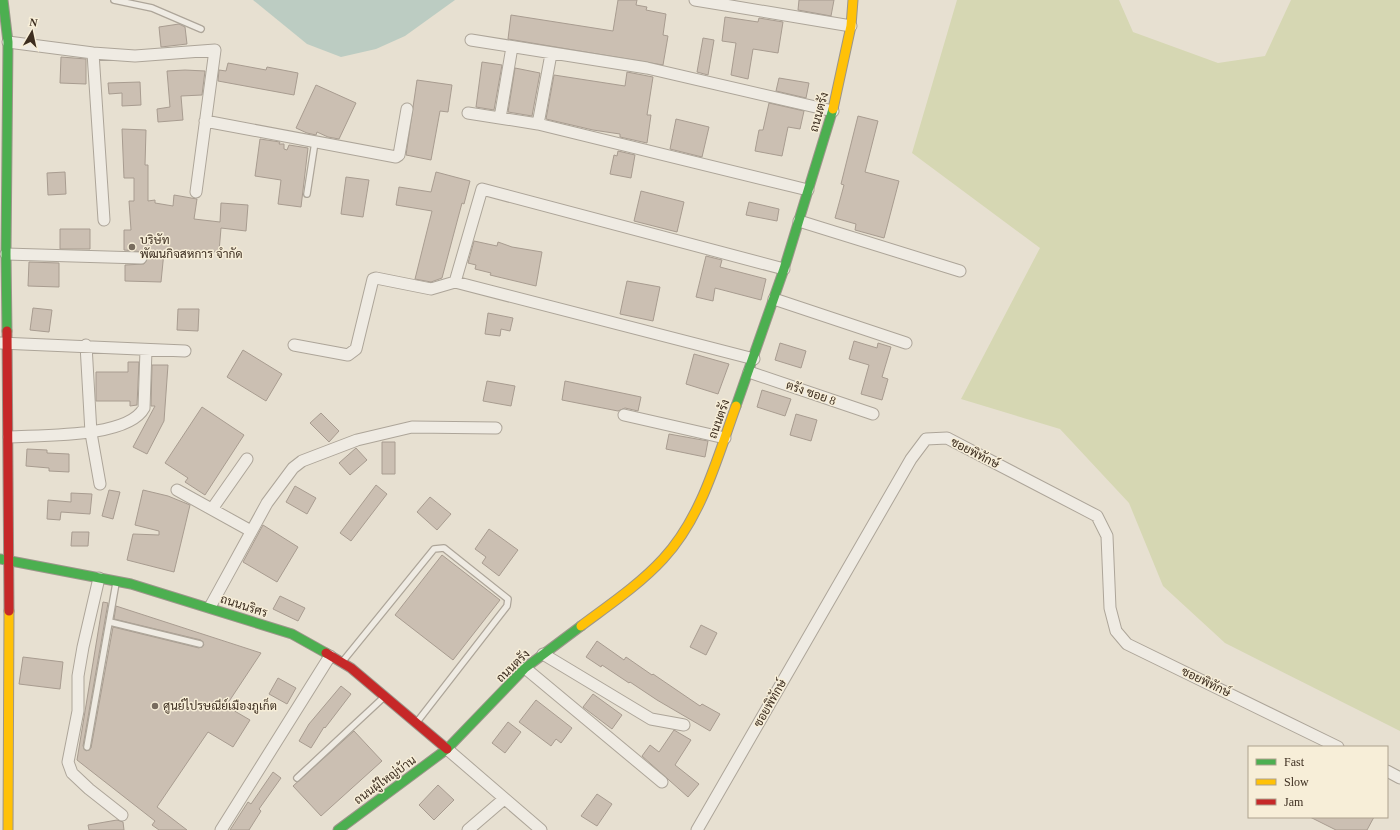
<svg xmlns="http://www.w3.org/2000/svg" width="1400" height="830" font-family="'Times New Roman',Sarabun,serif">
	<style>
		.green { fill: #d6d7b3 }
		.water { fill: #bcccc2 }
		.building { fill: #cbbfb2; stroke: #a89c90 }
		.lines { fill: none; stroke-linecap: round; stroke-linejoin: round }
		.lane-casing { stroke: #ada599; stroke-width: 8 }
		.street-casing { stroke: #ada599; stroke-width: 13 }
		.fast-casing { stroke: #9c958a; stroke-width: 11 }
		.slow-casing { stroke: #9c958a; stroke-width: 11 }
		.jam-casing { stroke: #9c958a; stroke-width: 11 }
		.lane { stroke: #efebe3; stroke-width: 5.5 }
		.street { stroke: #efebe3; stroke-width: 11 }
		.fast { stroke: #4caf50; stroke-width: 9 }
		.slow { stroke: #ffc107; stroke-width: 9 }
		.jam { stroke: #c62828; stroke-width: 9 }
		.poi-dot { fill: #786c5e; stroke: #f7eed8; stroke-width: 1.5 }
		.labels { text-anchor: middle; stroke-width: 3; stroke-linejoin: round; paint-order: stroke }
		.street-label { font-size: 12px; fill: #3d2e20; stroke: #f7eed8 }
		.poi-label { font-size: 12px; fill: #3d2e20; stroke: #f7eed8; text-anchor: start }
	</style>
	<rect width="100%" height="100%" fill="#e7e0d1"/>
	<!-- green -->
	<path class="green" d="M957,0H1119L1133,32L1218,63L1265,56L1291,0H1400V731L1225,643L1163,586L1129,503L1060,429L961,399L1040,248L912,153Z"/>
	<!-- water -->
	<path class="water" d="M253,0H455L405,36L376,49L341,57L307,44Z"/>
	<!-- building -->
	<path class="building" d="M618,0H637L636,5L647,7L646,10L666,14L663,35L668,36L663,65L508,39L511,15L613,31Z
		M799,0H834L831,16L798,10Z
		M725,17L758,22L759,18L783,22L778,53L753,49L748,79L731,75L736,43L722,41Z
		M179,24L185,27L187,44L161,47L159,27Z
		M703,38L714,40L708,75L697,72Z
		M61,57L86,59V84L60,83Z
		M482,62L502,65L494,110L476,107Z
		M228,63L266,70L267,67L298,73L294,95L218,81L219,70L226,71Z
		M515,68L540,73L532,116L508,112Z
		M185,70L205,71L202,95L181,96L183,120L158,122L157,109L170,107L167,71Z
		M627,72L653,77L647,115H651L647,143L620,137V134L593,130L546,119L554,75L625,86Z
		M779,78L809,83L806,98L776,91Z
		M417,80L452,85L448,112L440,111L431,160L406,155Z
		M140,82L141,105L122,106V93L109,94L108,83Z
		M316,85L356,103L339,139L328,137L317,132L316,135L307,133L296,128Z
		M769,103L804,111L800,129L788,127L782,156L755,151L759,130H763Z
		M858,116L878,121L865,172L899,181L884,238L855,230L856,224L835,218L844,185L841,184Z
		M676,119L709,127L702,157L670,149Z
		M122,129L146,130L145,165H148V201L155,200V203L173,206L174,195L197,199L194,219L220,222L221,203L248,205L246,231L221,228L219,252L197,251V254L164,252L161,282L125,281V265L144,264L148,258L144,252L124,250V230H131L129,201H134V178H124Z
		M260,139L280,142L279,144H284V149L287,150L289,145L308,148L301,207L278,204L281,180L255,176Z
		M618,151L635,155L631,178L610,174L614,155L617,156Z
		M65,172L66,194L48,195L47,173Z
		M436,172L470,181L464,204L462,203L442,278L431,282L415,279L432,211L396,205L399,187L431,192Z
		M346,177L369,180L363,217L341,214Z
		M641,191L684,202L677,232L634,221Z
		M749,202L779,209L777,221L746,215Z
		M60,229H90V249H60Z
		M474,241L497,246L498,242L512,247L542,252L536,286L490,275L491,273L475,269L476,265L468,263Z
		M706,256L722,260L720,267L766,279L761,300L715,288L713,301L696,297Z
		M29,262L59,263V287L28,286Z
		M627,281L660,287L653,321L620,314Z
		M33,308L52,310L49,332L30,330Z
		M178,309H199L198,331L177,330Z
		M488,313L513,318L510,331L501,329L500,336L485,334Z
		M854,341L877,348L878,343L891,347L882,377L888,379L882,400L861,394L869,365L849,359Z
		M780,343L806,351L801,368L775,360Z
		M243,350L282,374L266,401L227,377Z
		M694,354L729,364L718,394L686,384Z
		M128,362H139L137,405L130,406V401H96V372H128Z
		M152,365H168L164,421L147,454L133,447L155,406H151Z
		M487,381L515,386L511,406L483,401Z
		M565,381L641,397L638,411L625,408L618,411L562,400Z
		M762,390L791,399L785,416L757,407Z
		M202,407L244,435L205,495L185,482L188,478L165,463Z
		M321,413L339,431L329,442L310,423Z
		M796,414L817,420L811,441L790,435Z
		M669,434L708,441L705,457L666,449Z
		M382,442H395V474H382Z
		M356,448L367,460L350,475L339,463Z
		M27,449L47,450V453L69,454V472L49,471V468L26,466Z
		M376,485L387,494L351,541L340,533Z
		M295,486L316,498L307,514L286,502Z
		M109,490L120,492L113,519L102,516Z
		M143,490L168,496L190,505L174,572L127,560L133,534L159,535V531L135,525Z
		M71,493L92,494L90,514L61,512L60,520L47,519L48,500L71,502Z
		M430,497L451,514L437,530L417,512Z
		M263,525L298,547L277,582L243,562Z
		M489,529L518,550L499,576L482,563L486,557L475,549Z
		M72,532H89L88,546H71Z
		M442,555L500,600L453,660L395,615Z
		M280,596L305,608L298,621L273,609Z
		M103,602L108,603L83,746L86,751L91,748L113,627L199,648L204,645L201,640L114,619L116,606L261,653L226,706L250,720L233,747L208,732L157,807L187,830H159L152,825L155,821L77,760Z
		M701,625L717,633L706,655L690,647Z
		M597,641L624,660L626,657L652,675L653,674L700,706L702,704L720,714L710,731L657,700L630,682L629,683L602,665L601,667L586,657Z
		M23,657L63,662L60,689L19,684Z
		M278,678L296,688L287,704L269,694Z
		M341,686L351,694L325,728L324,727L311,748L299,741L309,724Z
		M593,694L622,715L612,729L583,707Z
		M536,700L572,728L561,743L556,739L551,746L519,722Z
		M508,722L521,732L505,753L492,743Z
		M674,730L691,740L675,765L699,784L688,797L642,756L650,745L659,752Z
		M354,731L382,761L321,816L293,786Z
		M273,772L281,778L259,809L261,811L249,830H230L248,802L251,804Z
		M438,785L454,800L434,820L419,805Z
		M597,794L612,804L597,826L581,816Z
		M1310,817H1374L1367,830H1336Z
		M117,820L123,822L124,830H89L88,825Z"/>
	<g class="lines">
		<defs>
			<path id="lane" d="M114,0L152,8L201,29
				M307,194L315,142
				M110,622L200,644
				M343,661L434,549L444,548L508,599L507,606L417,722
				M87,747L116,583
				M297,778L383,698"/>
			<path id="street" d="M695,0L851,26
				M471,40L647,68L833,111
				M8,42L93,53L135,56L215,50L196,192
				M93,53L104,220
				M468,113L538,124L808,190
				M500,118L512,47
				M205,121L396,157L399,155L407,109
				M538,124L551,54
				M799,221L960,271
				M6,254L141,258
				M455,282L482,189L784,269
				M774,299L906,343
				M0,343L185,351
				M86,345L91,433L100,484
				M294,345L348,355L356,349L373,279L376,278L431,289L455,282L754,359
				M749,372L873,414
				M624,415L725,438
				M9,437C41,435 128,438 144,408L146,350
				M177,490L251,531
				M212,509L247,459
				M99,578L83,647L78,676V711L68,762L72,773L89,789L122,815
				M210,607L267,503L293,468L302,461L357,440L412,427L496,428
				M543,654L651,719L684,725
				M525,668L662,782
				M447,749L541,830
				M1387,771L1400,778
				M221,830L330,656
				M468,830L504,799
				M697,830L911,459L926,439L947,438L1097,516L1107,536L1110,608L1116,631L1127,644L1338,747"/>
			<path id="fast" d="M3,0L8,42L6,254L7,331
				M736,406L784,269L833,109
				M0,559L131,584L292,634L326,653
				M338,830L447,749L525,668L581,626"/>
			<path id="slow" d="M833,109L851,26L853,0
				M581,626C609,605 639,585 663,559C702,517 717,458 736,406
				M8,830L9,611"/>
			<path id="jam" d="M7,331L9,611
				M326,653L351,668L447,749"/>
		</defs>
		<!-- lane casing -->
		<use href="#lane" class="lane-casing"/>
		<!-- street casing -->
		<use href="#street" class="street-casing"/>
		<!-- fast casing -->
		<use href="#fast" class="fast-casing"/>
		<!-- slow casing -->
		<use href="#slow" class="slow-casing"/>
		<!-- jam casing -->
		<use href="#jam" class="jam-casing"/>
		<!-- lane -->
		<use href="#lane" class="lane"/>
		<!-- street -->
		<use href="#street" class="street"/>
		<!-- fast -->
		<use href="#fast" class="fast"/>
		<!-- slow -->
		<use href="#slow" class="slow"/>
		<!-- jam -->
		<use href="#jam" class="jam"/>
	</g>
	<!-- markers -->
	<g class="poi-dot">
		<circle cx="132" cy="247" r="4"/>
		<circle cx="155" cy="706" r="4"/>
	</g>
	<g class="labels">
		<!-- street labels -->
		<g class="street-label">
			<text transform="translate(819 112) rotate(-74)" y="4">ถนนตรัง</text>
			<text transform="translate(811 393) rotate(19)" y="4">ตรัง ซอย 8</text>
			<text transform="translate(719 419) rotate(-70)" y="4">ถนนตรัง</text>
			<text transform="translate(975 453) rotate(27)" y="4">ซอยพิทักษ์</text>
			<text transform="translate(244 606) rotate(18)" y="4">ถนนนริศร</text>
			<text transform="translate(513 666) rotate(-44)" y="4">ถนนตรัง</text>
			<text transform="translate(1206 682) rotate(26)" y="4">ซอยพิทักษ์</text>
			<text transform="translate(770 703) rotate(-60)" y="4">ซอยพิทักษ์</text>
			<text transform="translate(385 780) rotate(-36)" y="4">ถนนผู้ใหญ่บ้าน</text>
		</g>
		<!-- poi labels -->
		<g class="poi-label">
			<text x="140" y="244">บริษัท<tspan x="140" dy="14">พัฒนกิจสหการ จำกัด</tspan></text>
			<text x="163" y="710">ศูนย์ไปรษณีย์เมืองภูเก็ต</text>
		</g>
	</g>
	<!-- legend -->
	<rect x="1248" y="746" width="140" height="72" fill="#f7eed8" stroke="#ada18e"/>
	<rect x="1256" y="759" width="20" height="6" fill="#4caf50" stroke="#ada18e"/>
	<text x="1284" y="766" font-size="12" fill="#3d2e20">Fast</text>
	<rect x="1256" y="779" width="20" height="6" fill="#ffc107" stroke="#ada18e"/>
	<text x="1284" y="786" font-size="12" fill="#3d2e20">Slow</text>
	<rect x="1256" y="799" width="20" height="6" fill="#c62828" stroke="#ada18e"/>
	<text x="1284" y="806" font-size="12" fill="#3d2e20">Jam</text>
	<!-- north arrow -->
	<g transform="translate(32 32) rotate(9)" stroke="#f7eed8" stroke-width="3" paint-order="stroke">
	<path d="M0-3L7 15L0 10L-7 15Z" fill="#3d2e20"/>
	<text y="-6" font-size="11" font-weight="bold" text-anchor="middle" fill="#3d2e20">N</text>
	</g>
</svg>
